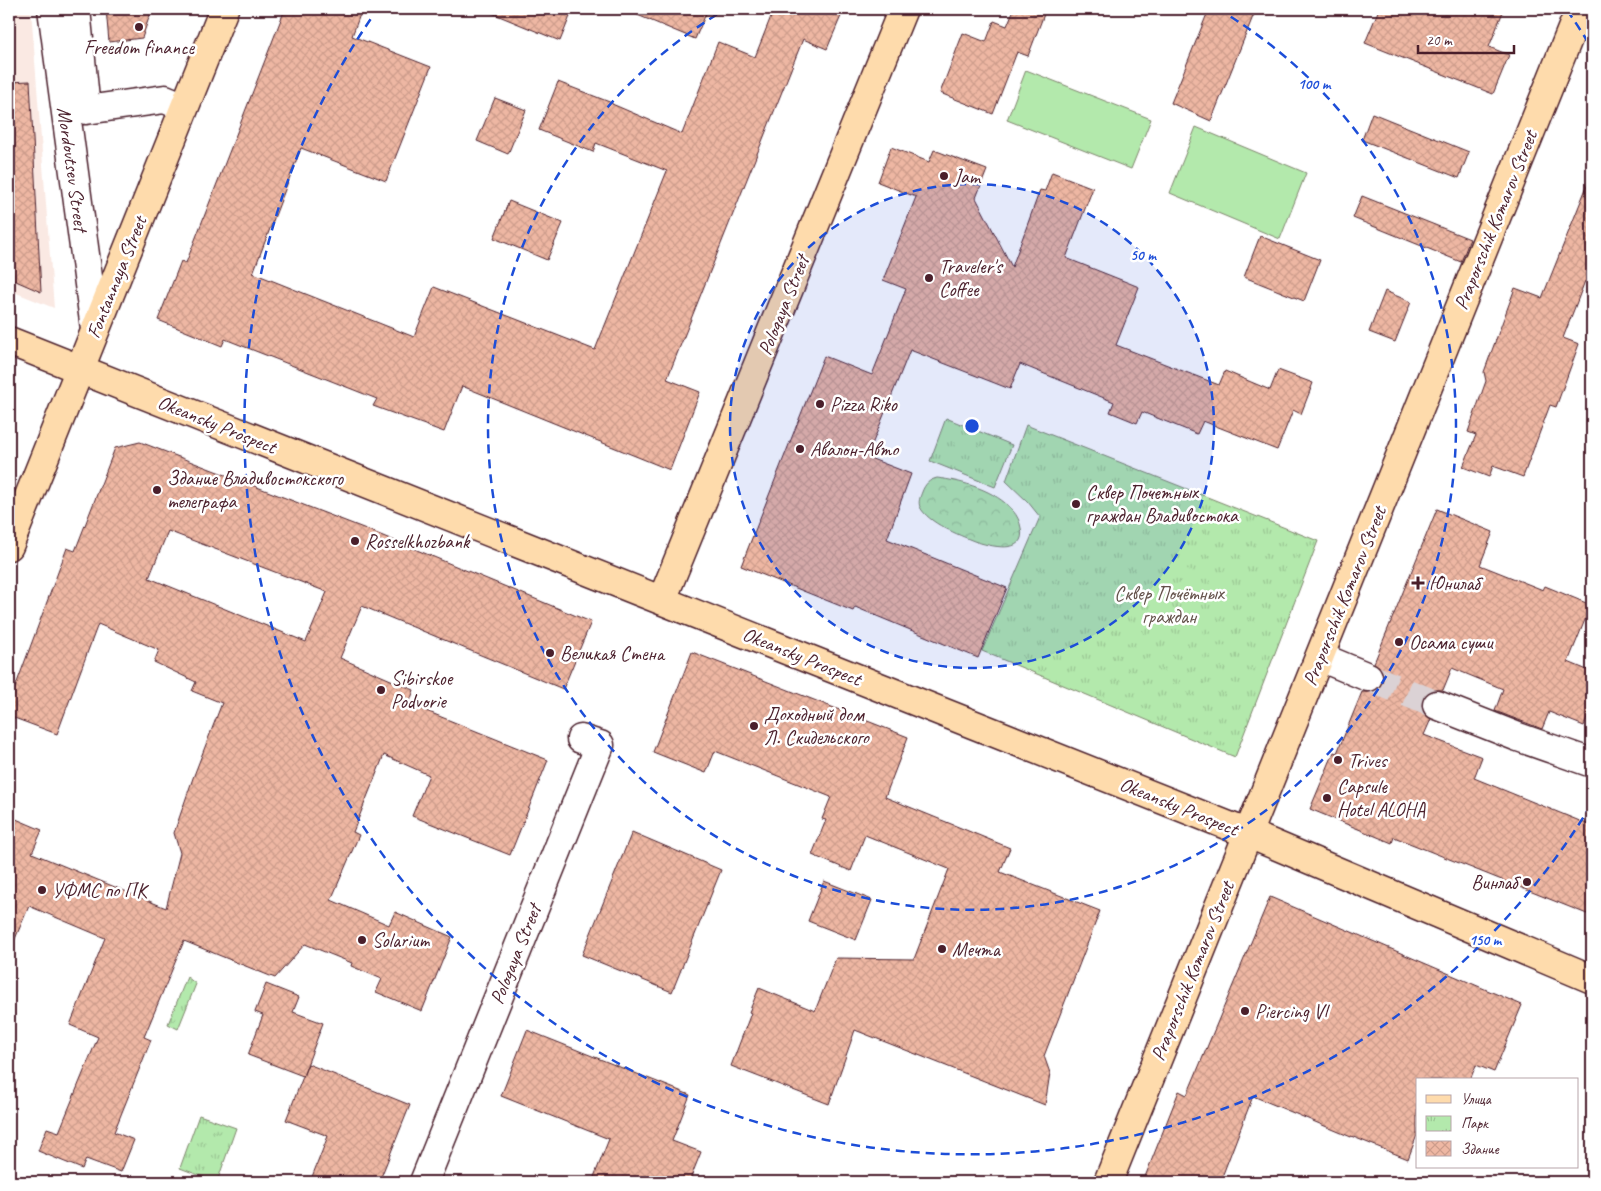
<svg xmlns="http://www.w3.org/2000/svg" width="1601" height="1191" font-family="Caveat,sans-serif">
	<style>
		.built { fill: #fae9e3 }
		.grass { fill: #b3e9ac; stroke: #7e846c }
		.forest { fill: url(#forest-crowns); stroke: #7e846c }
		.park { fill: url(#park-tufts); stroke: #7e846c }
		.building { fill: url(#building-cross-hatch); stroke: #4a1f2b; fill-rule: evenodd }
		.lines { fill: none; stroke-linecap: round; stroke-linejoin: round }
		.minor-tunnel { stroke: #dbd2d5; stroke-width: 28; stroke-dasharray: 28 14; stroke-linecap: butt }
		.minor-casing { stroke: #4a1f2b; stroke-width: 31 }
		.major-casing { stroke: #4a1f2b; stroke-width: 31 }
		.minor { stroke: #fff; stroke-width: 28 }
		.major { stroke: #fedbac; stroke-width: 28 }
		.ring { fill: none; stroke: #1d4ed8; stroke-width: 2.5; stroke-dasharray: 9 6 }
		.poi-dot { fill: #4a1f2b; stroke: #fff; stroke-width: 2 }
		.labels { text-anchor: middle; stroke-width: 5; stroke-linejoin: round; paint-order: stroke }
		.poi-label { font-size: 20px; fill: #4a1f2b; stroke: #fff; text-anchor: start }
		.street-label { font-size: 20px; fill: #4a1f2b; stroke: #fff }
		.park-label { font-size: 20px; fill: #64524b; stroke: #fff }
		.centre { fill: #1d4ed8; stroke: #fff; stroke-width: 2.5 }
		.ring-label { font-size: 15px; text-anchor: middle; font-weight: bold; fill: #1d4ed8; stroke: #fff; stroke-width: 5; stroke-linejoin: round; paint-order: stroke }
	</style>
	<defs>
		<pattern id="forest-crowns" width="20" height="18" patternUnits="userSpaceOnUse" patternTransform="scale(1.25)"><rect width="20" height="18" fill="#b3e9ac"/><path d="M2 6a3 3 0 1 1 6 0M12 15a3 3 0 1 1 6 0" fill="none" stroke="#9bc794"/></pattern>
		<pattern id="park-tufts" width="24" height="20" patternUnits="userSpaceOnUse" patternTransform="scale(1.25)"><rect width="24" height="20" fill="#b3e9ac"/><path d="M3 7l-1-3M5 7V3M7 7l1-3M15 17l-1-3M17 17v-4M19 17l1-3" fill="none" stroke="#9bc794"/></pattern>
		<pattern id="building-cross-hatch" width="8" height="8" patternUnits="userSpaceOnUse" patternTransform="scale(1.25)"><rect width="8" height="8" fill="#eeb7a3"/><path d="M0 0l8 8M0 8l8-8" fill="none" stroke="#ce9d8c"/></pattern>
	</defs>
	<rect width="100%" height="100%" fill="#fff"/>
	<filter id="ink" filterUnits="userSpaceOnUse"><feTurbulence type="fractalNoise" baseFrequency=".02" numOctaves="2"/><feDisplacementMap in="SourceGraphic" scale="10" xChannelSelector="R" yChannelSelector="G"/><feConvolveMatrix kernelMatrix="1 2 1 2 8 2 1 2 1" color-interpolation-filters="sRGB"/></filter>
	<g filter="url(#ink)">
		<!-- built -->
		<path class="built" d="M9,9H31L54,308L9,290Z"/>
		<!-- grass -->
		<path class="grass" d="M1026,70L1151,119L1131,169L1007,120Z
			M1196,127L1306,173L1280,239L1170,193Z"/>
		<!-- forest -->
		<path class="forest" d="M937,478C962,481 996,490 1013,511C1017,515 1020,522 1021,528C1027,556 989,546 974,541C959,535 928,523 920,507C918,502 920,497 922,492C925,484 929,480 937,478Z"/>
		<!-- park -->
		<path class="park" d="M946,418L1012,445L995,487L930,461Z
			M1026,425L1318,541L1235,757L982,651L1040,517L1028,502L1006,481Z
			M187,977L196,984L178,1029L168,1024Z
			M199,1115L236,1128L217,1182L180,1168Z"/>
		<!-- building -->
		<path class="building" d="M106,9H152L142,38L109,42Z
			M285,9H362L352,36L431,67L386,181L301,148L253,273L414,337L434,287L595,350L667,171L596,143L593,152L539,130L558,82L612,103V104L682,134L718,42L755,57L774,9H844L827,49L803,39L667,379L700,392L670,470L462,386L444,432L373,406L377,399L225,339L222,346L158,320L181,261L186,263Z
			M482,9H573L560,41Z
			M623,9H708L695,39Z
			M1014,9H1046L1028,56L1017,52L993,114L940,93L963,33L986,42L994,21L1007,26Z
			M1209,9H1256L1211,121L1171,103Z
			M1379,9H1504L1489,47L1509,55L1493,94L1365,43Z
			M30,81L41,292L9,278V82Z
			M495,98L526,110L508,154L477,141Z
			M1372,113L1469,152L1459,178L1362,140Z
			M891,147L929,162L934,150L987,170L976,198L1012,267L1040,190L1045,191L1052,172L1093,188L1066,258L1139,287L1116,345L1219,385L1225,371L1270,390L1278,370L1313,383L1301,414L1293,410L1277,450L1203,421L1197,434L1142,412L1137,423L1110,412L1114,402L1020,364L1010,389L910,350L867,457L911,474L887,539L1007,588L978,658L855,607L853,611L741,566L824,356L872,375L906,289L883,280L916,197L878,182Z
			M1591,176L1592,284L1585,281L1563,338L1579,344L1556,407L1550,405L1523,477L1493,466L1489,477L1463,467L1476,435L1468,432L1486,381L1484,372L1515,288L1542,298Z
			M1362,196L1470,239L1461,262L1353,218Z
			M509,201L563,223L547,260L494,238Z
			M1260,236L1320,260L1304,301L1244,277Z
			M1385,291L1411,302L1395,342L1369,332Z
			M140,442L366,529L591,622L563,689L362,606L340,658L414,690L409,704L548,760L510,855L412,816L429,775L384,755L353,832L359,835L331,900L389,925L395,912L452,937L422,1011L376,992L382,979L351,966L352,963L305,944L275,978L184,941L144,1037L151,1040L114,1132L134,1140L121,1172L86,1159L82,1169L38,1151L47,1128L59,1132L98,1037L70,1025L105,938L29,906L9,953V816L42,830L32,853L166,908L180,853L174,833L193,778L222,703L192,691L196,682L154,662L159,650L98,624L57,734L9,716V704L67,548L75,551L115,448ZM168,531L327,592L306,642L149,578Z
			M1437,509L1493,532L1480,565L1543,590L1545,586L1591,605L1568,662L1592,672V705L1584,726L1549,712L1542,729L1495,711L1503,689L1452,668L1443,690H1435L1428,693L1423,699L1422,707L1425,714L1431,719L1424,735L1482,757L1474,778L1592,826V916L1394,837L1392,843L1310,809L1334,752L1337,753L1362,692H1370L1378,689L1382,683L1383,675L1380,667L1374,663Z
			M692,652L908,737L885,797L1010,848L1000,872L1100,911L1044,1056L1050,1073L1045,1105L855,1030L829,1104L731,1066L751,1013L749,1012L759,988L815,1011L836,958L914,959L949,869L865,835L851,871L812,855L826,820L822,819L831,797L715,751L706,773L653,752Z
			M632,832L721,870L672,992L582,955Z
			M824,881L872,900L856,940L808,921Z
			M1270,897L1522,1005L1494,1072L1476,1065L1470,1080H1417V1135L1408,1159L1351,1136V1137L1253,1096L1220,1182H1143L1179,1091L1187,1095Z
			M266,984L299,997L293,1012L323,1023L303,1076L248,1055L263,1015L255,1012Z
			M527,1030L690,1095L672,1141L701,1152L689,1182H592L609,1139L501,1096Z
			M308,1064L410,1105L379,1182H310L328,1136L286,1120Z"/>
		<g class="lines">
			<!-- minor-tunnel -->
			<path class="minor-tunnel" d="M1368,677L1437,705"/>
			<defs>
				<path id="minor" d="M52,9L95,329
					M76,9L86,110L165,99L184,107
					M1320,657L1368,677
					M1437,705L1518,737L1592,763
					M424,1182L600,745L581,739"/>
				<path id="major" d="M9,341L1249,834L1592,979
					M9,546L224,9
					M662,600L903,9
					M1108,1182L1580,9"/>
			</defs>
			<!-- minor casing -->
			<use href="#minor" class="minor-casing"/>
			<!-- major casing -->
			<use href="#major" class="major-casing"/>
			<!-- minor -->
			<use href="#minor" class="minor"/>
			<!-- major -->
			<use href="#major" class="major"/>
		</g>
	</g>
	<!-- distance rings -->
	<circle cx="972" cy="426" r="242" fill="#1d4ed8" fill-opacity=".12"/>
	<g class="ring">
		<circle cx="972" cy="426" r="242"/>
		<path d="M1218 9A484 484 0 1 1 726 9"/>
		<path d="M1591 805A726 726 0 1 1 377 10M1567 10A726 726 0 0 1 1591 47"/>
	</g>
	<!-- markers -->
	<g class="poi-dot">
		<circle cx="139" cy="27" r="5"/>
		<circle cx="944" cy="176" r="5"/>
		<circle cx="929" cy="278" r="5"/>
		<circle cx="820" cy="404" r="5"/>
		<circle cx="800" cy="449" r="5"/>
		<circle cx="157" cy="490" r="5"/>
		<circle cx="1076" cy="504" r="5"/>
		<circle cx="355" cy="541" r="5"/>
		<path d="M1415.5 575.5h5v5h5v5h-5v5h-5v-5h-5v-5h5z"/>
		<circle cx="1399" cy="642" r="5"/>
		<circle cx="550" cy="653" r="5"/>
		<circle cx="381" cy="690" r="5"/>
		<circle cx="754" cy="726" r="5"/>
		<circle cx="1338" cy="760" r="5"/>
		<circle cx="1327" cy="798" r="5"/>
		<circle cx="1527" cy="882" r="5"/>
		<circle cx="42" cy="890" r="5"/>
		<circle cx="362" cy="940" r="5"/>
		<circle cx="942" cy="949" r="5"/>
		<circle cx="1245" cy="1011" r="5"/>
	</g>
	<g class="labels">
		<!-- poi labels -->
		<g class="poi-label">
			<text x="139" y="54" text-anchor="middle">Freedom finance</text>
			<text x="954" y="183">Jam</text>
			<text x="939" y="273">Traveler's<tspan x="939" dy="23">Coffee</tspan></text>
			<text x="830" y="411">Pizza Riko</text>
			<text x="810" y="456">Авалон-Авто</text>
			<text x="167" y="485">Здание Владивостокского<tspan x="167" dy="23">телеграфа</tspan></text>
			<text x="1086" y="499">Сквер Почетных<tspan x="1086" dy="23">граждан Владивостока</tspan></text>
			<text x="365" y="548">Rosselkhozbank</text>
			<text x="1429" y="590">Юнилаб</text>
			<text x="1409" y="649">Осама суши</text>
			<text x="560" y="660">Великая Стена</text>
			<text x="391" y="685">Sibirskoe<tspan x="391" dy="23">Podvorie</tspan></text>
			<text x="764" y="721">Доходный дом<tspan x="764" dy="23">Л. Скидельского</tspan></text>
			<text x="1348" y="767">Trives</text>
			<text x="1337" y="793">Capsule<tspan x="1337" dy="23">Hotel ALOHA</tspan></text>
			<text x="1517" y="889" text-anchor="end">Винлаб</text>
			<text x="52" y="897">УФМС по ПК</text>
			<text x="372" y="947">Solarium</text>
			<text x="952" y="956">Мечта</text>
			<text x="1255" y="1018">Piercing Vl</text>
		</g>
		<!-- street labels -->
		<g class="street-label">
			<text transform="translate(73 169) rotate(82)" y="7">Mordovtsev Street</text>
			<text transform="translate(1495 220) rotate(-68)" y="7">Praporschik Komarov Street</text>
			<text transform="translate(116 277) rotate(-68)" y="7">Fontannaya Street</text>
			<text transform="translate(783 305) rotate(-68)" y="7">Pologaya Street</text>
			<text transform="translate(217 424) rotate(22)" y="7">Okeansky Prospect</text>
			<text transform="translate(1344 596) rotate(-68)" y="7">Praporschik Komarov Street</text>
			<text transform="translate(802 656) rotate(22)" y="7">Okeansky Prospect</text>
			<text transform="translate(1179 806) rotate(22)" y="7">Okeansky Prospect</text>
			<text transform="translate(515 954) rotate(-68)" y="7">Pologaya Street</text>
			<text transform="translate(1192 971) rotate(-68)" y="7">Praporschik Komarov Street</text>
		</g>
		<!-- park labels -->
		<g class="park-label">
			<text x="1169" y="600">Сквер Почётных<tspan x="1169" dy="23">граждан</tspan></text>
		</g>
	</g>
	<circle cx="972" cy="426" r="8" class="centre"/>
	<g class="ring-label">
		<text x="1314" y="89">100 m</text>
		<text x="1143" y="260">50 m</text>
		<text x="1485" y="945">150 m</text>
	</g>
	<!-- margin -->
	<rect width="1601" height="1191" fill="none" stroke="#fff" stroke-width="30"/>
	<rect x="15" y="15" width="1571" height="1161" fill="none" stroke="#4a1f2b" stroke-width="2" filter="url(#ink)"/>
	<!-- legend -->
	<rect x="1416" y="1078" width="162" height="90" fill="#ffffff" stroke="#b7a5aa"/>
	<rect x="1426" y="1095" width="25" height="8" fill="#fedbac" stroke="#b7a5aa"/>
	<text x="1461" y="1104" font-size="15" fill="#4a1f2b">Улица</text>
	<rect x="1426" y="1116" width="25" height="15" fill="url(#park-tufts)" stroke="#b7a5aa"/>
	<text x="1461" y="1128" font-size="15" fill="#4a1f2b">Парк</text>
	<rect x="1426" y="1141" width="25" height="15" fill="url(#building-cross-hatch)" stroke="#b7a5aa"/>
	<text x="1461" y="1154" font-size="15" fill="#4a1f2b">Здание</text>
	<!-- scale -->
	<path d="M1418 45v8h96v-8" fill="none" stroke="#4a1f2b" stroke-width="2.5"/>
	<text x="1426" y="45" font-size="15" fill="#4a1f2b" stroke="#ffffff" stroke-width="4" paint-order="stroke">20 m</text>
</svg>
